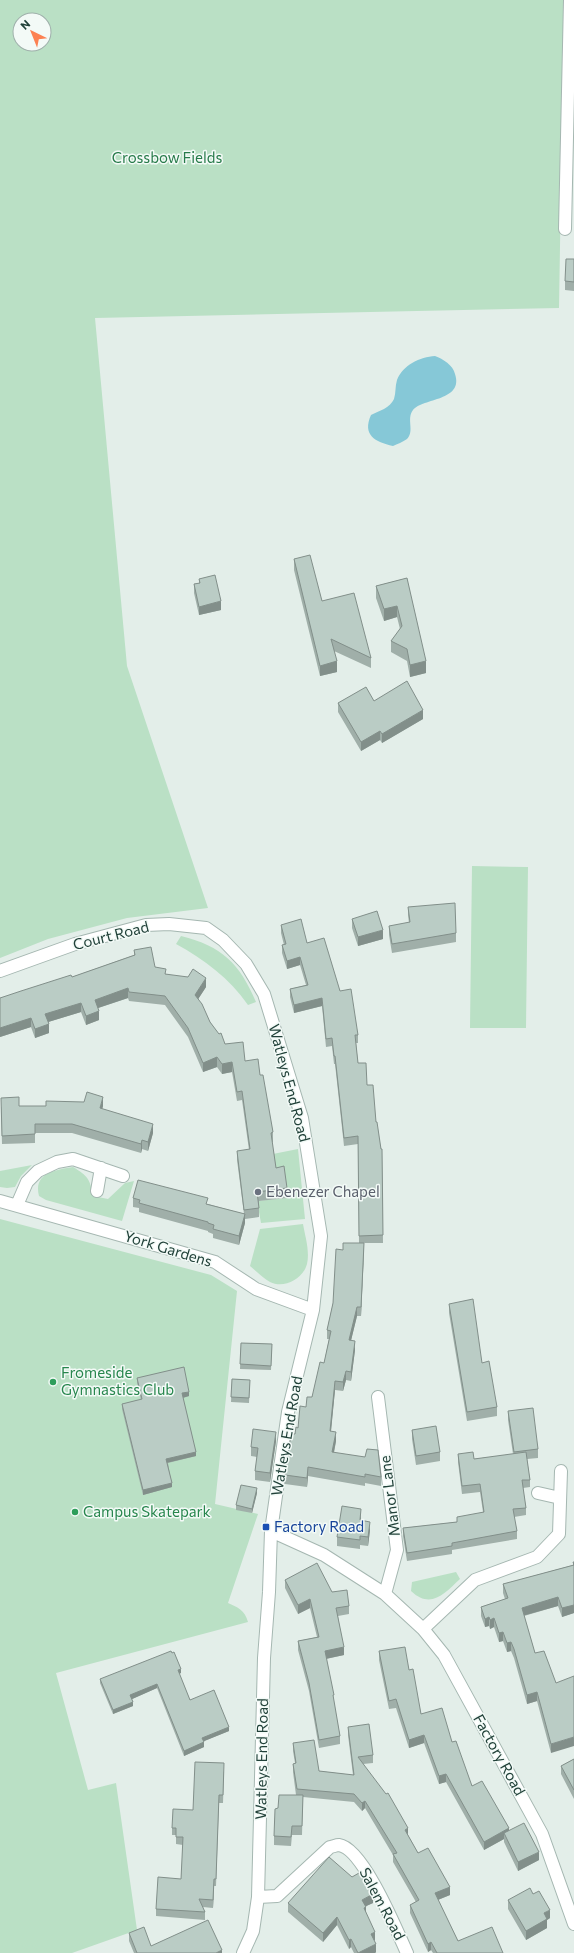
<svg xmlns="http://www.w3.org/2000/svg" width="574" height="1953" font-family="Commissioner,sans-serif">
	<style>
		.green { fill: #bae0c5; fill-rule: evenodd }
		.water { fill: #86c8d7 }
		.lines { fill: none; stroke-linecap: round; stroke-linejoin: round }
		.minor-casing { stroke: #a5b7b1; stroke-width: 14 }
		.minor { stroke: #fff; stroke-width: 12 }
		.wall { fill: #a0afa9 }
		.shaded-wall { fill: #828f8a }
		.building { fill: #baccc5; stroke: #828f8a }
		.worship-dot { fill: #6b7280; stroke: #f3faf7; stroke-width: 1.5 }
		.leisure-dot { fill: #2e9e5b; stroke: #f3faf7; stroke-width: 1.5 }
		.transit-dot { fill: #1a4fb4; stroke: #f3faf7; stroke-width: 1.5 }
		.labels { text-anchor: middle; stroke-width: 3; stroke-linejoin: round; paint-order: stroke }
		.park-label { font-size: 15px; fill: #277b4a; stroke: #f3faf7 }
		.street-label { font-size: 15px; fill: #214139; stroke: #f3faf7 }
		.worship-label { font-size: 15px; fill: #5b616d; stroke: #f3faf7; text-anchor: start }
		.leisure-label { font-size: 15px; fill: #27864d; stroke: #f3faf7; text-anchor: start }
		.transit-label { font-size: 15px; fill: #164399; stroke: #f3faf7; text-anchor: start }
	</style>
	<rect width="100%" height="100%" fill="#e3eee9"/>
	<!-- green -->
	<path class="green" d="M0,0H564L559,308L95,318L127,666L208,908L127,918L48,939L0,958ZM20,20H44V44H20Z
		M472,866L528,867L526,1028H470Z
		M181,936C222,946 240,964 256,1002L248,1005C229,978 205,960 176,944Z
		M298,1149L305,1219L261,1223L257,1201L287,1198L253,1158Z
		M32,1165L21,1176L15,1187L7,1188L0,1187V1171Z
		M73,1167C88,1176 90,1179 93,1196L108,1199L125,1183L134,1181L122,1221L46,1200L39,1196C33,1173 55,1170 73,1167Z
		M0,1219L211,1275L237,1291L215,1504L258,1514L228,1603C237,1607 245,1610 248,1622L56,1673L88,1790L116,1783L137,1930L72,1953H0Z
		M303,1224C305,1236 310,1251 307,1264C303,1279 284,1289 270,1282C263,1278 256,1271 250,1266L260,1229Z
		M456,1572L460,1579C445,1593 431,1610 411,1591L412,1582Z"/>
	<!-- water -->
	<path class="water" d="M435,356C443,359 453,365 455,374C464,401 423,398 413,410C406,419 415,431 407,439C403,442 397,444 393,446C375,442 362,435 371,415C379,411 390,408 394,399C396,393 395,386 397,380C403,365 420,357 435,356Z"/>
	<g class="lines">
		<defs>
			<path id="minor" d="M565,229L570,0
				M0,971L75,944L146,925L169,924L206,928L223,940L246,964L264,994L302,1118L321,1236L313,1310L288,1412L271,1531L269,1592L264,1658L258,1897L253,1931L243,1953
				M97,1191L101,1168
				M0,1201L215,1262L256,1289L313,1310
				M17,1205L27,1182L38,1171L57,1162L73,1159L123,1176
				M378,1397L397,1550L385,1594
				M538,1493L560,1498
				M271,1531L324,1555L385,1594L423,1629L444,1655L542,1834L574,1924
				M423,1629L475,1580L537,1557L559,1534L561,1471
				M258,1897L277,1896L330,1847C332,1847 336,1845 339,1845C363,1848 397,1931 407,1953"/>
		</defs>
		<!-- minor casing -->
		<use href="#minor" class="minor-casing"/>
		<!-- minor -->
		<use href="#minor" class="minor"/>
	</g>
	<!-- wall -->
	<path class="wall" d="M574,259V291L565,290V281Z
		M294,559L322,601L371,658V668L334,651L337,672L320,676L294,570Z
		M407,578L426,673L410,677L407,661L391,652V641L400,629L397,617L384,621L376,598V586Z
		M199,579L221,610L199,615L194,593V584L199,583Z
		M374,701L423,719L382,743L380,740L361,751L338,712V703Z
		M408,907L456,933V942L392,953L389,935V926L409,923L408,915Z
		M352,919L383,939L358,946L352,928Z
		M281,925L307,943L340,991L358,1035V1043H356L358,1063L367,1085L376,1122L381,1149H382L383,1243H364L361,1316H357L351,1340L355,1350L351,1381L346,1380L343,1391L335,1390L331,1432L336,1441L334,1453L381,1477V1486L365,1483V1486L308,1476L307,1487L285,1484V1475L295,1434L306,1407L312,1397L324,1363L329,1339H327V1330L333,1303L343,1250L359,1243L358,1144L344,1146L335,1064H334L332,1046L326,1047L322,1006L294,1013L290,997V989L306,985L300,965L287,969L282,953V945H284L281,933Z
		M134,950L155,967L166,974L206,987L198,999L210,1022L225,1044L260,1075L273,1132V1142H272L276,1168L287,1188V1198L259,1201V1217L245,1219V1223L239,1245L213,1238V1234L208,1232V1231L139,1212V1208L133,1207V1198L208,1204L244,1214L237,1160V1151L249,1150L242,1100L237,1101L232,1072L222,1074L217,1067L203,1072L188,1037L165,1005L129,1001L128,998L98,1008L99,1020L86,1025L81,1012L48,1022L49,1033L35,1038L31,1027L0,1037V998L72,977L134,955Z
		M19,1106H103L102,1109L153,1133L148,1151L142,1149L141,1153L72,1133H35V1143L2,1144L1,1107Z
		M449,1304L482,1363L497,1407V1416L467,1421L449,1313Z
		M241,1343L272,1344L271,1370L240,1369Z
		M137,1378L189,1396L183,1398L196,1456L168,1463L172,1487L143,1495L122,1409V1404L141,1400L137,1383Z
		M232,1379L250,1380L249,1403L231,1402Z
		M508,1411L538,1449V1458L527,1459L530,1480V1487L523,1488L526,1508V1515L514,1517L517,1531V1539L452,1550V1554L407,1561L403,1536V1528L457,1522L483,1512L480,1492L462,1494L458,1462V1454L474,1459L513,1454L508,1420Z
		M412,1430L440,1452V1461L416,1465L412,1439Z
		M276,1441L270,1482L255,1480V1471L257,1457L251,1456V1447Z
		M257,1493L252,1513L236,1510V1505Z
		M361,1517V1521L370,1530L368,1546L360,1545V1549L337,1546V1537Z
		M573,1562H574V1613L562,1617L558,1606L524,1616L535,1653L556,1683L551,1753L537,1701L527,1704L514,1658L511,1651L507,1652L503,1641L499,1642L494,1627L490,1629L489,1626L485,1627L481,1616V1607L505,1599L503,1593V1584L573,1565Z
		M285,1580L332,1592L349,1606V1614L338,1616L344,1655L326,1659L340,1736V1744L319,1748L309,1691L298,1650V1641L317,1637L310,1608L298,1614L285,1588Z
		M379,1651L409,1670L421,1714L452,1742L472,1786L509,1831L539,1860L518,1871L504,1842V1839L484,1850L446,1782L439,1784L424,1743L409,1748L396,1708L389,1709L379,1660Z
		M181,1673L179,1674L190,1700L229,1731L204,1741V1747L184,1756L157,1688L132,1699L133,1706L113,1714L100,1683V1679Z
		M348,1727L373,1755V1763L363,1764L408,1835L418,1853L450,1895L438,1900L458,1941L503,1953H433L431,1950L428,1952L410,1913V1905L416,1902L393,1862V1855L365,1808L362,1811L354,1802L303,1797L302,1835H292L291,1846L274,1845V1836L278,1808L296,1795L293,1772V1764L295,1763L293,1751V1743L319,1771L353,1775L348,1735Z
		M574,1759V1799L561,1774V1766Z
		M224,1771L223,1803H219L216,1886H214L213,1908L203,1907L205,1912V1920L156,1916V1909L181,1879L183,1845L176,1844V1835H172V1828L193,1810Z
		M533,1894L550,1918L547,1920V1928L526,1940L508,1909V1900Z
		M288,1903H373L366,1906V1914L375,1940L374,1941L376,1952L375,1953H354L351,1947L349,1949L337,1925L323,1942L288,1912Z
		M129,1933L151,1946L222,1953H134L129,1941Z"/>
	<!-- shaded-wall -->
	<path class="shaded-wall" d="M221,601V610L199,615V607Z
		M397,606V617L384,621V609Z
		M337,661V672L320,676V666Z
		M426,661V673L410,677V665Z
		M423,710V719L382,743V734Z
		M380,731V740L361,751V742Z
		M383,930V939L358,946V937Z
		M300,957V965L287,969V961Z
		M206,978V987L195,1004V995Z
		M128,988V998L95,1009V1000Z
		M322,998V1006L294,1013V1005Z
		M81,1003V1012L45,1023V1014Z
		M99,1011V1020L86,1025V1016Z
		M31,1018V1027L0,1037V1028Z
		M49,1024V1033L35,1038V1029Z
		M217,1057V1067L203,1072V1063Z
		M232,1062V1072L222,1074V1064Z
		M103,1097V1106L100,1117V1108Z
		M153,1124V1133L148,1151V1142Z
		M142,1140V1149L141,1153V1144Z
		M245,1214V1223L239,1245V1236Z
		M364,1243V1252L361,1316V1307Z
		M357,1307V1316L349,1349V1340Z
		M355,1341V1350L351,1381V1372Z
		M346,1371V1380L343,1391V1382Z
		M335,1381V1390L330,1440V1431Z
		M189,1392V1396L182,1398V1393Z
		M276,1432V1441L270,1482V1473Z
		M336,1432V1441L332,1461V1452Z
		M196,1452V1456L166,1463V1459Z
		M308,1467V1476L307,1487V1478Z
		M172,1483V1487L143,1495V1490Z
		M257,1488V1493L252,1513V1509Z
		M361,1509V1517L360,1529V1520Z
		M370,1522V1530L368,1546V1537Z
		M558,1597V1606L522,1616V1608Z
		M310,1599V1608L298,1614V1605Z
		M574,1605V1613L562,1617V1608Z
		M489,1617V1626L485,1627V1619Z
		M494,1618V1627L490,1629V1620Z
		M503,1632V1641L499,1642V1633Z
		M511,1642V1651L507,1652V1643Z
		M344,1647V1655L325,1659V1651Z
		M181,1669V1673L178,1674V1670Z
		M157,1684V1688L130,1700V1695Z
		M537,1692V1701L527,1704V1695Z
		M133,1702V1706L113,1714V1710Z
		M229,1727V1731L202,1742V1738Z
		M424,1735V1743L409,1748V1740Z
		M574,1737V1746L551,1753V1744Z
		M204,1742V1747L184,1756V1751Z
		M446,1774V1782L439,1784V1776Z
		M365,1801V1808L362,1811V1803Z
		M408,1828V1835L405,1830Z
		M509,1828V1836L504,1833V1839L484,1850V1842Z
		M539,1852V1860L518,1871V1862Z
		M214,1879V1886L213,1908V1900Z
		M450,1887V1895L435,1901V1893Z
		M373,1894V1903L362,1908V1900Z
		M366,1907V1915L364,1908Z
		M550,1910V1918L547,1920V1928L526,1940V1931L544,1913Z
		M337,1917V1925L323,1942V1933Z
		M375,1932V1940L371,1942V1934Z
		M351,1939V1947L349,1949V1940Z
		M431,1942V1950L428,1952V1944Z
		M376,1944V1952L375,1953H358Z
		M222,1950V1953H216Z"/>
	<!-- building -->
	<path class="building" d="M566,259H574V282L565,281Z
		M310,555L322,601L354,593L371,658L331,639L337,661L320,666L294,559Z
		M215,575L221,601L199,607L194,584L200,583L199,579Z
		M407,578L426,661L410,665L407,649L391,641L402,626L397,606L384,609L376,586Z
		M407,681L423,710L382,734L380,731L361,742L338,703L366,687L374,701Z
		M455,903L456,933L392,944L389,926L410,922L408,907Z
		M377,911L383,930L358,937L352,919Z
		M301,919L307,943L324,938L340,991L351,989L358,1035H355L358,1063H366L367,1085H373L376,1122H377L381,1149H382L383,1235L359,1236L358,1136L344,1138L335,1056H334L332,1038L326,1039L322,998L294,1005L290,989L308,985L300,957L287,961L282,945L286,944L281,925Z
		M151,947L155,967L166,969L165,974L188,977L193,969L206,978L195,995L202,1004L210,1022L219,1034L221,1033L225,1044L243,1042L245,1061L258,1059L260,1075H263L273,1132L271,1133L276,1168L284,1166L287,1188L257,1192L259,1208L244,1210L237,1151L250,1149L242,1091L237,1092L232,1062L222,1064L217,1057L203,1063L188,1028L165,996L129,992L128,988L95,1000L99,1011L86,1016L81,1003L45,1014L49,1024L35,1029L31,1018L0,1028V998L21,991L71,975L72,977L135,955L134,950Z
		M87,1092L103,1097L100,1108L153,1124L148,1142L142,1140L141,1144L72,1124H35V1134L2,1136L1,1098L19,1097V1106H46V1101L84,1102Z
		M138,1180L208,1198L206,1204L245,1214L239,1236L213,1229L214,1225L208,1223V1222L139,1203L140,1200L133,1198Z
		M343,1243H364L361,1307H357L349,1340L355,1341L351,1372L346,1371L343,1382L335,1381L330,1431L336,1432L332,1452L365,1457L367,1449L378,1450L381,1477L365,1474V1477L308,1467L307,1478L285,1475L291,1434H295L296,1427L298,1428L300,1406L306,1407L307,1397H312L320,1362L324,1363L331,1331L327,1330L333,1303L336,1249L343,1250Z
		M473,1299L482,1363L489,1361L497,1407L467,1412L449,1304Z
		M241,1343L272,1344L271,1366L240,1364Z
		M184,1367L189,1392L182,1393L196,1452L166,1459L172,1483L143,1490L122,1404L142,1399L137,1378Z
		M232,1379L250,1380L249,1398L231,1397Z
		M533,1408L538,1449L514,1452L508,1411Z
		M436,1426L440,1452L416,1456L412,1430Z
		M253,1429L276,1432L270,1473L255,1471L258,1448L251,1447Z
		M473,1452L474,1459L526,1452L530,1480H522L526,1508L513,1509L517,1531L452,1543V1546L407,1553L403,1528L457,1522V1517L484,1512L480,1484L462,1486L458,1454Z
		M241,1485L257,1488L252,1509L236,1505Z
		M342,1506L361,1509L360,1520L370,1522L368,1537L360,1536V1540L337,1537Z
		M573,1562H574V1605L562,1608L558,1597L522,1608L535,1653L544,1651L556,1683L574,1676V1737L551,1744L537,1692L527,1695L514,1649L511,1642L507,1643L503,1632L499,1633L494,1618L490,1620L489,1617L485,1619L481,1607L508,1598L503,1584L574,1565Z
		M317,1563L332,1592L347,1590L349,1606L336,1608L344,1647L325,1651L334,1695H333L340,1736L319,1740L309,1683L298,1641L319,1637L310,1599L298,1605L285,1580Z
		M405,1647L409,1670L413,1669L421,1714L442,1708L452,1742L456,1741L472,1786L482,1781L509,1828L484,1842L446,1774L439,1776L424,1735L409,1740L396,1699L389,1701L379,1651Z
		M171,1651L172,1653L174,1652L181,1669L178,1670L190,1700L214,1690L229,1727L202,1738L204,1742L184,1751L157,1684L130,1695L133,1702L113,1710L100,1679Z
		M369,1724L373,1755L358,1757L386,1794L388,1793L408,1828L405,1830L418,1853L428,1848L450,1887L435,1893L458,1941L492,1927L503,1953H437L431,1942L428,1944L410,1905L419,1900L393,1854L397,1853L365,1801L362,1803L354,1794L297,1789L293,1764L296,1763L293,1743L314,1740L319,1771L354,1775L348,1727Z
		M574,1759V1790L561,1766Z
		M195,1762L224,1763L223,1795H219L216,1879H214L213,1900L199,1899L205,1912L156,1909L158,1877L181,1879L183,1837H176V1828H172L173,1809L193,1810Z
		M279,1795H303L302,1826H292L291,1837L274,1836L275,1809L278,1808Z
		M524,1823L539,1852L518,1862L504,1833Z
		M329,1857L352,1877L359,1873L373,1894L362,1900L366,1907L364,1908L375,1932L371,1934L376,1944L358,1953L351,1939L349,1940L337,1917L323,1933L288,1903Z
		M530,1888L533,1894L539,1891L550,1910L544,1913L547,1919L526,1931L508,1900Z
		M208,1920L222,1950L216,1953H137L129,1933L144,1927L151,1946Z"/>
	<!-- markers -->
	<circle class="worship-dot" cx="258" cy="1192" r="4"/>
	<g class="leisure-dot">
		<circle cx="53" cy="1382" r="4"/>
		<circle cx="75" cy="1512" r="4"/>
	</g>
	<rect class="transit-dot" x="262" y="1523" width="8" height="8" rx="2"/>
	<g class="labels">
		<!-- park labels -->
		<g class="park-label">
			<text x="167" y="163">Crossbow Fields</text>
		</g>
		<!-- street labels -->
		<g class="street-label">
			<text transform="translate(111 936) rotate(-14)" y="5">Court Road</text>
			<text transform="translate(289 1083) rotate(75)" y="5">Watleys End Road</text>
			<text transform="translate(168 1249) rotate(17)" y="5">York Gardens</text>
			<text transform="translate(287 1436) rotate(-80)" y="5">Watleys End Road</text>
			<text transform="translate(390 1496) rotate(-97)" y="5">Manor Lane</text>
			<text transform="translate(499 1755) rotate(61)" y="5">Factory Road</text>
			<text transform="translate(262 1759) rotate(-89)" y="5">Watleys End Road</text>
			<text transform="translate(382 1904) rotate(62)" y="5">Salem Road</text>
		</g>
		<!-- worship labels -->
		<g class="worship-label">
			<text x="266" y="1197">Ebenezer Chapel</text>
		</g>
		<!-- leisure labels -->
		<g class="leisure-label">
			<text x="61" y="1378">Fromeside<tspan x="61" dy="17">Gymnastics Club</tspan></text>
			<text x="83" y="1517">Campus Skatepark</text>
		</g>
		<!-- transit labels -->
		<g class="transit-label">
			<text x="274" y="1532">Factory Road</text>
		</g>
	</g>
	<!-- north arrow -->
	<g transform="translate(32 32) rotate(317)"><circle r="19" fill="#f3faf7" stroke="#9fb0ab"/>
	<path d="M0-3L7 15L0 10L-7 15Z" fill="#fc8152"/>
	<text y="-6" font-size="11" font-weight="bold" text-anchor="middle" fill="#214139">N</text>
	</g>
</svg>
